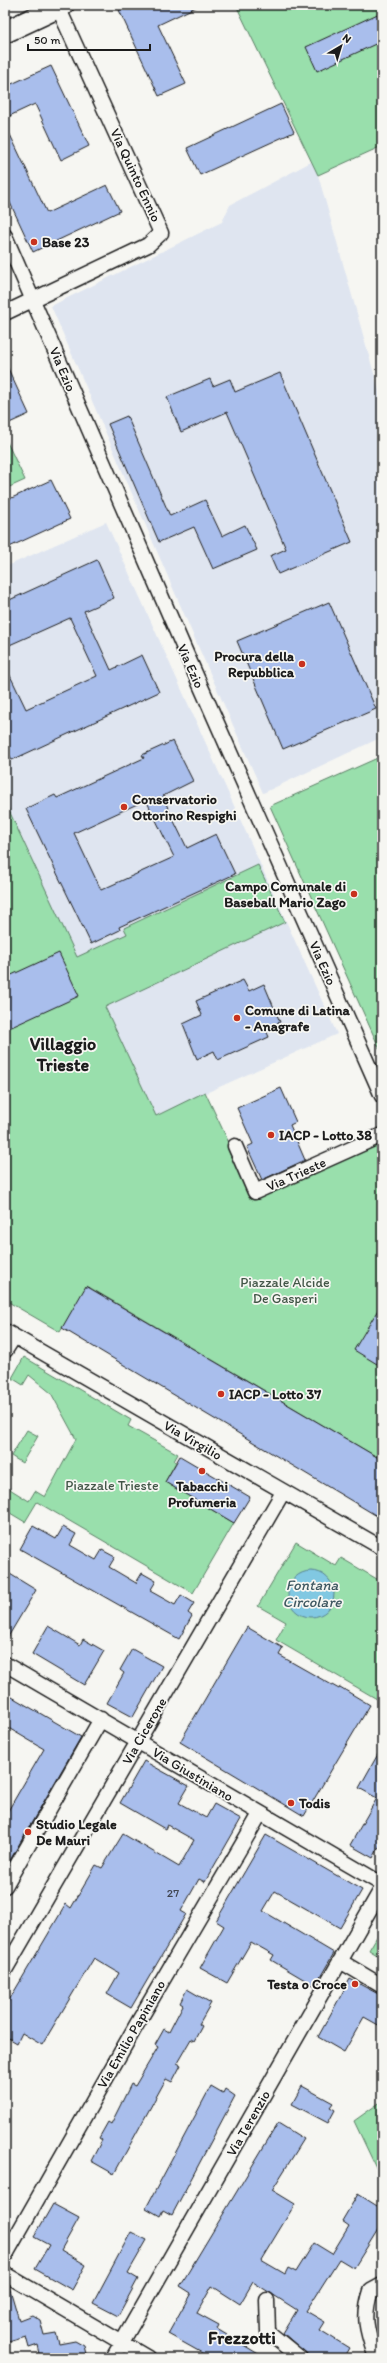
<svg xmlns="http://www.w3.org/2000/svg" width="387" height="2363" font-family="Itim,sans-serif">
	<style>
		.built { fill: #dfe5f0 }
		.green { fill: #99dfac; stroke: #5a7e64 }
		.water { fill: #81c8e2; stroke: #598393 }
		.building { fill: #a9beec; stroke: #1c1c1c; fill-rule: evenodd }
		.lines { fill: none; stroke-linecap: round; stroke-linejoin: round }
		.street-casing { stroke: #1c1c1c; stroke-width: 17 }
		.secondary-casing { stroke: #1c1c1c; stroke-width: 24 }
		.street { stroke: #f6f6f2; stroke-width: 14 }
		.secondary { stroke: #f6f6f2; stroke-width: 21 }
		.poi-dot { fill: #c8321e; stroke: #f6f6f2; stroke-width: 1.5 }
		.labels { text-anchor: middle; stroke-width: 3.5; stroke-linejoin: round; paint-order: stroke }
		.number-label { font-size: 12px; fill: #3f4450 }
		.street-label { font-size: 14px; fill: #1c1c1c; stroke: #f6f6f2 }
		.poi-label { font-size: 14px; font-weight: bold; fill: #1c1c1c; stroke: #f6f6f2; text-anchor: start }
		.park-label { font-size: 14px; fill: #425647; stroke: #f6f6f2 }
		.water-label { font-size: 15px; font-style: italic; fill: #3f5861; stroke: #f6f6f2 }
		.district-label { font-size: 18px; font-weight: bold; fill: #1c1c1c; stroke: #f6f6f2 }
	</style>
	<rect width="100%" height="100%" fill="#f6f6f2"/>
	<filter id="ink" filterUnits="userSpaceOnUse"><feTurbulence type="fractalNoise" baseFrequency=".025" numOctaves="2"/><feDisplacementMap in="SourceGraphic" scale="8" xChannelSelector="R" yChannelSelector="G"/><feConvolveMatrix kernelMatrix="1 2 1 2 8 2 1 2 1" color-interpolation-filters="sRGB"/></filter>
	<g filter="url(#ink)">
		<!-- built -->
		<path class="built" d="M311,162L318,175L382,402V737L263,793L194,637L51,306L222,222L230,205Z
			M106,522L337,1034L157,1115L162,1127L5,1195V567Z"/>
		<!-- green -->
		<path class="green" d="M236,5H382V146L318,175Z
			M5,438L25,480L5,489Z
			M382,756V1054L270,806Z
			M5,802L77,957L127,934L124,928L258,865L285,922L105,1007L156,1116L205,1092L255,1198L382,1140V1460L87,1286L60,1332L5,1300Z
			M24,1357L131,1420L128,1426L178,1454L174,1461L176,1462L165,1482L234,1523L193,1593L37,1502L25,1522L5,1510V1486L29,1501L35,1491L45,1497L76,1439L51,1393L29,1375L23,1385L12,1378Z
			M27,1430L38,1436L22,1463L11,1456Z
			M296,1542L336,1566L341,1558L382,1582V1702L276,1640L286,1622L258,1606Z
			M382,1928V1958L369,1950Z
			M382,2101V2180L354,2121Z"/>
		<!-- water -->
		<path class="water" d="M288 1594a23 23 0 1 1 46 0a23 23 0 1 1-46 0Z"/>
		<!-- building -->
		<path class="building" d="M130,5H200L158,25L186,84L159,96L119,10Z
			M382,12V41L317,71L306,47Z
			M51,66L89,146L61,160L35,104L5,118V87Z
			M281,104L294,132L200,175L187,148Z
			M5,124L47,213L107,185L120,211L33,252L5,192Z
			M5,362L29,414L5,425Z
			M280,373L352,542L278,574L270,556L286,549L227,412L181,432L167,397L210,379L213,386L230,379L235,392Z
			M127,416L170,516L205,500L222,536L245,525L257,550L213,569L194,527L159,542L108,424Z
			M51,480L70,519L5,549V501Z
			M97,560L114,598L84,611L111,670L142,655L159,692L12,760L5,746V665L26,709L97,676L70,618L5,647V602Z
			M329,602L376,709L283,749L237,641Z
			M173,741L193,781L163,796L170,813L187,848L216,834L235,874L119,927L120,930L91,944L26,809L55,795L57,798L144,758L142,755ZM146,800L174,857L101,890L74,833Z
			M59,953L79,996L5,1030V978Z
			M243,980L249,991L264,984L280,1022L265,1028L269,1037L218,1060L214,1051L197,1059L183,1024L202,1015L196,1001Z
			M281,1088L296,1122L290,1125L305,1160L262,1180L247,1147L253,1144L237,1108Z
			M86,1286L382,1460V1519L62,1328Z
			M382,1303V1355L377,1364L354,1350Z
			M180,1456L250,1497L234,1523L165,1482Z
			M33,1526L56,1539L63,1527L76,1534L70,1545L96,1560L102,1550L115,1557L109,1567L136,1583L142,1573L156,1581L150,1591L175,1605L181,1595L194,1603L188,1613L192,1616L179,1639L20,1549Z
			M5,1571L36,1590L5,1642Z
			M48,1626L80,1645L83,1639L104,1651L84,1685L32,1654Z
			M247,1627L283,1648L279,1655L339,1689L340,1687L370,1705L304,1816L180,1742Z
			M132,1649L162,1666L133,1717L107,1703L124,1673L120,1670Z
			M5,1693L81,1737L5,1869V1816L44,1749L5,1726Z
			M382,1747V1842L373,1858L350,1845L377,1798L359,1788Z
			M144,1761L189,1786L179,1803L206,1818L214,1804L241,1819L205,1882L199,1879L181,1911L186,1914L131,2008L107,1994L119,1973L94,1958L42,2045L22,2033L17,2043L5,2036V2007L66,1904L71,1908L96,1865L102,1868L123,1834L179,1867L194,1840L167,1825L165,1829L120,1803Z
			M266,1835L362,1890L340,1928L275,1891L263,1911L334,1953L315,1986L271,1960L274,1955L251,1942L227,1983L200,1968L224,1926L216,1921Z
			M350,1979L382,1996V2027L364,2017L344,2052L318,2037Z
			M187,1989L211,2003L199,2024L202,2026L194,2041L191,2039L177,2063L181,2065L172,2082L166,2079L114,2174L91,2161L102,2140L99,2138L108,2122L111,2124L131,2084L135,2086L158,2047L155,2045L164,2029L169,2032L183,2005L180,2003Z
			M211,2086L223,2093L225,2089L235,2096L172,2215L163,2210L160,2216L146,2208Z
			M302,2086L333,2103L330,2107L335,2110L328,2123L292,2104Z
			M278,2123L304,2139L272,2190L295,2204L261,2260L285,2274L288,2268L296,2272L314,2243L332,2254L349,2226L342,2221L358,2194L382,2209V2223L354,2268L339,2259L306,2311L325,2322L320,2330L349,2348L343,2358H313L308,2355L283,2333L297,2310L253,2282L240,2304L212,2286L197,2313L219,2325L217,2329L265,2358H211L168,2334L191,2293L180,2286Z
			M53,2204L79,2218L61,2250L86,2265L72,2290L35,2269L49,2245L34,2237Z
			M131,2232L147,2240L128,2273L138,2279L118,2316L93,2303Z
			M5,2286H9L19,2320L32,2315L40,2320L44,2335L56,2333L59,2344L75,2341L84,2346L87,2358H41L38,2345L29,2348L26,2337L5,2343Z"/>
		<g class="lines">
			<defs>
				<path id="street" d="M5,236L186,653L382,1096
					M5,313L148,245L161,233L58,7
					M235,1146L255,1192L382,1135
					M5,1331L382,1548
					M5,1351L14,1337
					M5,1664L382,1884
					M5,1886L101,1719
					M340,1961L382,1986
					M5,1970L283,1492
					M5,2256L137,2024L260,1814
					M5,2274L148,2358
					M267,2300L268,2332L300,2358
					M113,2358L382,1888
					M376,2358C367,2331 362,2318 371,2291L382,2285"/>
				<path id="secondary" d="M5,32L63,5"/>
			</defs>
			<!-- street casing -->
			<use href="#street" class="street-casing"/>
			<!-- secondary casing -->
			<use href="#secondary" class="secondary-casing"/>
			<!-- street -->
			<use href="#street" class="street"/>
			<!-- secondary -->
			<use href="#secondary" class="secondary"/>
		</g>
	</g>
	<!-- markers -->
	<g class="poi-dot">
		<circle cx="34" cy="242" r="4"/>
		<circle cx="302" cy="664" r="4"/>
		<circle cx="124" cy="807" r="4"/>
		<circle cx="354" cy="894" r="4"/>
		<circle cx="237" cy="1018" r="4"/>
		<circle cx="271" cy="1135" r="4"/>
		<circle cx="221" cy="1394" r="4"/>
		<circle cx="202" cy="1471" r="4"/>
		<circle cx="291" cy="1803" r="4"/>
		<circle cx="28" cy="1832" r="4"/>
		<circle cx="355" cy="1984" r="4"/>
	</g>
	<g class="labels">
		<!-- number labels -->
		<g class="number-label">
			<text x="173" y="1897">27</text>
		</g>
		<!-- street labels -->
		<g class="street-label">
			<text transform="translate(136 175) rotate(65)" y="5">Via Quinto Ennio</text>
			<text transform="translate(63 369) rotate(67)" y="5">Via Ezio</text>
			<text transform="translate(191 666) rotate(66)" y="5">Via Ezio</text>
			<text transform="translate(323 963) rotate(66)" y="5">Via Ezio</text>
			<text transform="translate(296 1174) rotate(-24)" y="5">Via Trieste</text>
			<text transform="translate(193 1440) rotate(30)" y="5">Via Virgilio</text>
			<text transform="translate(144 1731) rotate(-60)" y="5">Via Cicerone</text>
			<text transform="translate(193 1774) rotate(31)" y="5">Via Giustiniano</text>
			<text transform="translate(131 2034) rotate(-60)" y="5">Via Emilio Papiniano</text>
			<text transform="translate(248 2123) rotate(-60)" y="5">Via Terenzio</text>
		</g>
		<!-- poi labels -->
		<g class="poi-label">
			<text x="42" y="247">Base 23</text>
			<text x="294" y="661" text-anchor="end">Procura della<tspan x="294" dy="16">Repubblica</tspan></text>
			<text x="132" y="804">Conservatorio<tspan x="132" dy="16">Ottorino Respighi</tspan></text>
			<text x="346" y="891" text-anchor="end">Campo Comunale di<tspan x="346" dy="16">Baseball Mario Zago</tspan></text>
			<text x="245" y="1015">Comune di Latina<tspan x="245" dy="16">- Anagrafe</tspan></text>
			<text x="279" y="1140">IACP - Lotto 38</text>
			<text x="229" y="1399">IACP - Lotto 37</text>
			<text x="202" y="1491" text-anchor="middle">Tabacchi<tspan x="202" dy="16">Profumeria</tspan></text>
			<text x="299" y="1808">Todis</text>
			<text x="36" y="1829">Studio Legale<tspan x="36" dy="16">De Mauri</tspan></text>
			<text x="347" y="1989" text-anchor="end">Testa o Croce</text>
		</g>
		<!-- park labels -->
		<g class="park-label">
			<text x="285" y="1287">Piazzale Alcide<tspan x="285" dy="16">De Gasperi</tspan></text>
			<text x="112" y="1490">Piazzale Trieste</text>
		</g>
		<!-- water labels -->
		<g class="water-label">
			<text x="312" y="1590">Fontana<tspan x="312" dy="17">Circolare</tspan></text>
		</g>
		<!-- district labels -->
		<g class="district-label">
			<text x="63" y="1050">Villaggio<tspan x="63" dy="21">Trieste</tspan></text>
			<text x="242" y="2344">Frezzotti</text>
		</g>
	</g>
	<!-- margin -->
	<rect width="387" height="2363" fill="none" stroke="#f6f6f2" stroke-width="20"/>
	<rect x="10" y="10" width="367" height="2343" fill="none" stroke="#1c1c1c" stroke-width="1.5" filter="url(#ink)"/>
	<!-- north arrow -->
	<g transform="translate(341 46) rotate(38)" stroke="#f6f6f2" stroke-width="3" paint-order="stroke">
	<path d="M0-3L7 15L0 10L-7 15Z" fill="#1c1c1c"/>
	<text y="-6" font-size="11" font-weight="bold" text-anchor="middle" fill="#1c1c1c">N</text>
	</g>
	<!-- scale -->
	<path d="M28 44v6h122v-6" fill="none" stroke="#1c1c1c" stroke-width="2"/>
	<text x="34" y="44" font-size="12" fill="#1c1c1c" stroke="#f6f6f2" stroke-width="3" paint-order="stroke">50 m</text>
</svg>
